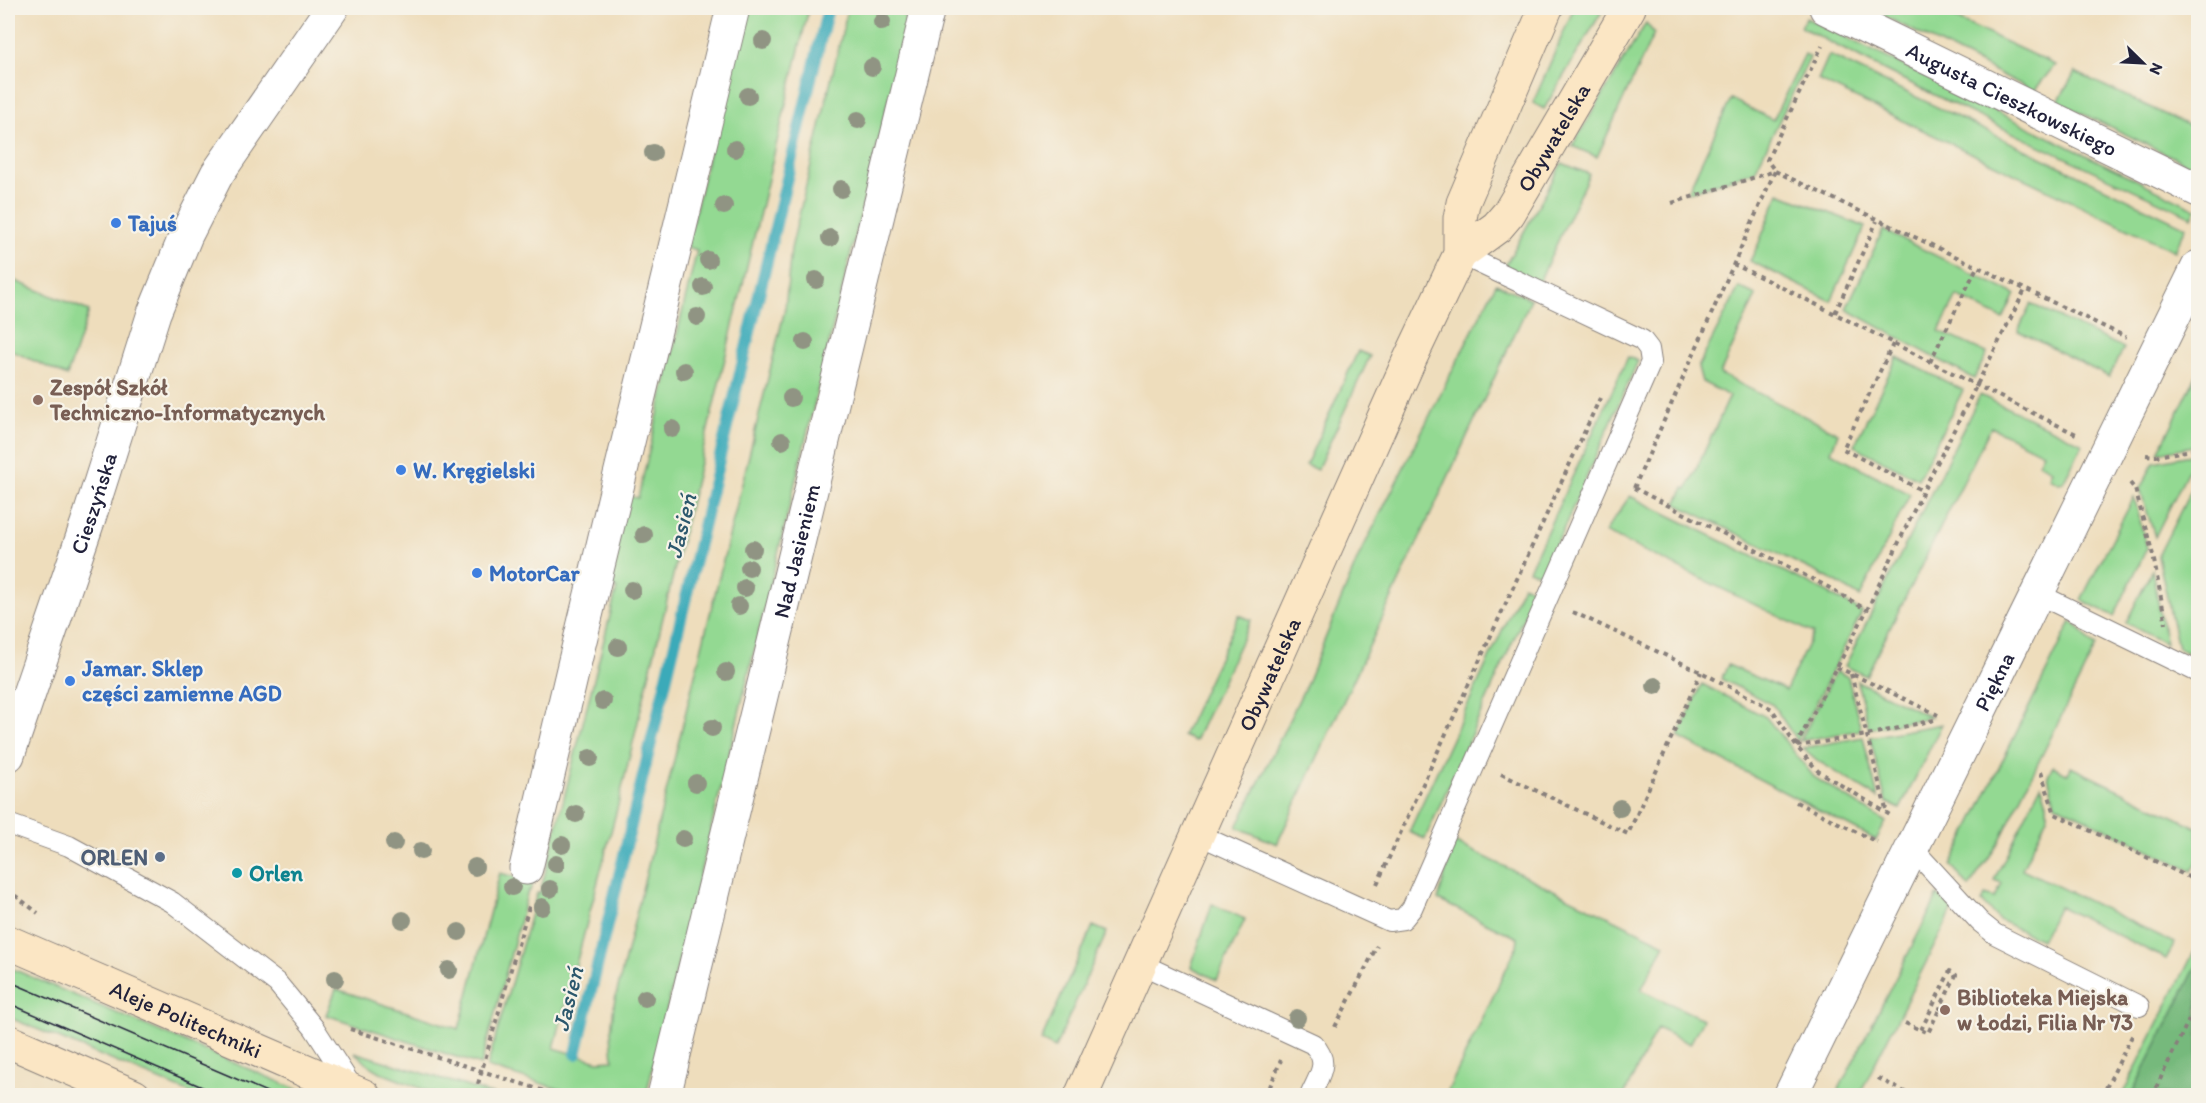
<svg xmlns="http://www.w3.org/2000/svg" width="2206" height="1103" font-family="Itim,sans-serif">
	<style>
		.green { fill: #93d992; stroke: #5a7e66; stroke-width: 1.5 }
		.forest { fill: #76b97c; stroke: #4c6e5c; stroke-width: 1.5 }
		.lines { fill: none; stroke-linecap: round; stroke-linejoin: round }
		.stream { stroke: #3baab9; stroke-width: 12 }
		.lane-casing { stroke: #88807c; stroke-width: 22 }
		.street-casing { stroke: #88807c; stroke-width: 35 }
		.secondary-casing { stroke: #88807c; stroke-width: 35 }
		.path { stroke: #88807c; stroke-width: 4; stroke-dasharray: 4.5 4.5; stroke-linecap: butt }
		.lane { stroke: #fff; stroke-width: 20 }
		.street { stroke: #fff; stroke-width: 33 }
		.secondary { stroke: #fbe6c4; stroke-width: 33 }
		.tram { stroke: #22223b; stroke-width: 1.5 }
		.tree { fill: #909483 }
		.shop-dot { fill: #3f7fe0; stroke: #f7f3e8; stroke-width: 2 }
		.education-dot { fill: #8d6e63; stroke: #f7f3e8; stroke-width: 2 }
		.service-dot { fill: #5c6f8a; stroke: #f7f3e8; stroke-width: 2 }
		.culture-dot { fill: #0f9aa8; stroke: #f7f3e8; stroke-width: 2 }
		.labels { text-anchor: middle; stroke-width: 4.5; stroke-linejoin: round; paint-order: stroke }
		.street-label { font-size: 22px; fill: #22223b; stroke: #f7f3e8 }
		.shop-label { font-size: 22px; font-weight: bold; fill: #366cbe; stroke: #f7f3e8; text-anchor: start }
		.education-label { font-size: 22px; font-weight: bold; fill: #785e54; stroke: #f7f3e8; text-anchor: start }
		.service-label { font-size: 22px; font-weight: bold; fill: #4e5e75; stroke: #f7f3e8; text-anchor: end }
		.culture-label { font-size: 22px; font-weight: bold; fill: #0d838f; stroke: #f7f3e8; text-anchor: start }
		.water-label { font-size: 24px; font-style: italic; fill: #2c586d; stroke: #f7f3e8 }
	</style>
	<rect width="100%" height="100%" fill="#f7f3e8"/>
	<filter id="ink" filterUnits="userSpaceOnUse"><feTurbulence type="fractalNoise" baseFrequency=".0167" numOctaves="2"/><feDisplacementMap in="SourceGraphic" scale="12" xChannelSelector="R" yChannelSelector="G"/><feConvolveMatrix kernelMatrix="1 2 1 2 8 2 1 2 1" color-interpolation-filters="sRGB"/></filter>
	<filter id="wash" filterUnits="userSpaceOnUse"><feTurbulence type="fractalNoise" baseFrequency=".008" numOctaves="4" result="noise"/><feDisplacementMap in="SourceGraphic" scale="24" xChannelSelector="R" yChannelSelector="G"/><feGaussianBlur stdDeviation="1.35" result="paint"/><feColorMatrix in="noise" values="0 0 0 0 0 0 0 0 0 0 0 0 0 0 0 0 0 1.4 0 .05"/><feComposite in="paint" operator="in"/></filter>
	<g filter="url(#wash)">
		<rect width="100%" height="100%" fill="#eeddbc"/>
		<!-- green -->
		<path class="green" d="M743,8H809L618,805L554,1048L598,1061L613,1060L611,1033L614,1004L785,309L791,249L848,8H900L907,23L646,1095H579L487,1067L537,893H540L617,588L608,585L627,496L638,498L697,250L687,247Z
			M1574,8H1604L1544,109L1533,103Z
			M1868,8H1933L2055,65L2034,91Z
			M1806,18L2196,209L2192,217C2061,156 1929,95 1801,27Z
			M1646,23L1654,33L1597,157L1572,146Z
			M1805,54L1810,57L1755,171L1687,193L1731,99L1773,120Z
			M1829,55L2186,227L2175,251L1818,80Z
			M2075,72L2198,130V169L2058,102Z
			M1562,163L1589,174L1538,284L1504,268Z
			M1779,193L1865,227L1831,301L1750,261L1758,245Z
			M1883,230L2015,294L2003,319L1957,296L1939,331L1987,353L1974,379L1846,309Z
			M8,278L89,311L67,376L8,349Z
			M1496,284L1531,299L1277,844L1237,827L1307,683L1358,558Z
			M1739,287L1756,295L1720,374L1838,433L1831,452L1910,494L1860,597L1834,581L1676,504L1684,488L1687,489L1730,396L1702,382L1698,367Z
			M2031,304L2124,348L2109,377L2018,331Z
			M1358,351L1370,356L1317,470L1306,465Z
			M1628,357L1638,361L1543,575L1529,570Z
			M1897,357L1963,390L1918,479L1854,446Z
			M2198,372V445L2158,453Z
			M1980,395L2083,444L2063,482L2059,483L2049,478L2052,470L2038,463L2043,453L1991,427L1866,676L1845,666Z
			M2196,454L2155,537L2140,489L2154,462Z
			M2198,476V659L2178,648L2158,556Z
			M1630,496L1826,592L1862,612L1797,741L1773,705L1721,679L1728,665L1786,690L1813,633L1605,532Z
			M2134,497L2147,548L2114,616L2081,600Z
			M2152,570L2166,644L2126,623Z
			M1523,585L1535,591L1425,839L1409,832Z
			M1239,615L1251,620L1195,741L1183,736Z
			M2071,622C2083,628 2084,639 2096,646L1998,844L1969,887L1951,865Z
			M1836,671L1848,677L1861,730L1800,741Z
			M1857,681L1931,717L1869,729Z
			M1702,684L1766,717L1814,777L1886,822L1876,840L1678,737Z
			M1942,724L1900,809L1886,802L1870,737Z
			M1863,737L1878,798L1818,761L1803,748Z
			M2053,766L2068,774L2071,767L2198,828V860L2192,871L2055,804L2048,776Z
			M2041,785L2047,803V817L2022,869L2175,943L2166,959L2059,906L2041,940L1999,920L1982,902L1985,895L1995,898L2002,883L1994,880Z
			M1454,842L1665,944L1641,990L1703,1019L1690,1044L1657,1028L1624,1095H1446L1517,946L1518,938L1438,900Z
			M500,873L533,882L530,891H528L481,1065L326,1015L336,989L459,1029Z
			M1938,895L1953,909L1859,1095H1836Z
			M1212,904L1245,919L1217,980L1191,967Z
			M1093,926L1107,932L1055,1048L1041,1041Z
			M2198,944V1095H2122Z
			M8,967L310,1095H195L8,1017Z
			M354,1052L495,1095H438L384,1074L372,1067Z"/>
		<!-- forest -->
		<path class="forest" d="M2198,963V1095H2131Z"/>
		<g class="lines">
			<!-- stream -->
			<path class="stream" d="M576,1054L828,8"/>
		</g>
	</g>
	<g filter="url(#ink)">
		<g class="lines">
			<defs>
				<path id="lane" d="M2038,594L2198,672
					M8,824L69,846L172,902L277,983L314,1028L354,1090
					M1197,834L1389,921L1403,919L1412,908L1651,362L1649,349L1642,340L1460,254
					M1912,848L1980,922L1995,934L2139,1006
					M1141,964L1313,1044C1331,1063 1319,1075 1310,1096"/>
				<g id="street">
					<path id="s1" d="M1826,8L2198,190"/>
					<path id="s2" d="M8,755L90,515L154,313L186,235L217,174L332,8"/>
					<path d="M526,868L574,665L733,8"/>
					<path id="s3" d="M664,1096L928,8"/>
					<path id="s4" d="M1790,1096L2198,267"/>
				</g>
				<g id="secondary">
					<path id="s5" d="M1460,254L1497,227L1509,213L1629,8"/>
					<path id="s6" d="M8,942L364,1096"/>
					<path d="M8,1041L134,1096"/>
					<path id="s7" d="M1081,1096L1409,361L1460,254V218L1463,203L1546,8"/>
				</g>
			</defs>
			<!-- lane casing -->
			<use href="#lane" class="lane-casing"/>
			<!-- street casing -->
			<use href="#street" class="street-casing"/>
			<!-- secondary casing -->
			<use href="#secondary" class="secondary-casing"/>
			<!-- path -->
			<path class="path" d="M1672,203L1775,171L2126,337
				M1733,264C1849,319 1961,379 2076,434
				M1835,313L1877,221
				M1893,344L1843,449L1923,491
				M1930,362L1977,267
				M2146,455L2156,456L2198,449
				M2130,483L2135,489L2153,555L2166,624
				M1634,488L1775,171L1767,160L1822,46
				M1634,488L1828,587L1867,610
				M1573,612L1701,672L1772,709L1796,746L1818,771L1890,815
				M1837,667L1938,715
				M1851,674L1887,813
				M1796,746L1867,610L1923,491L2025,290
				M1797,746L1867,735L1934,720
				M2041,772L2055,814L2195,880
				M1501,774L1628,834L1701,672
				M1796,802L1877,842
				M1377,884L1600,398
				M8,890L38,913
				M1905,1023L1928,1033L1940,1008
				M1335,1027L1377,946
				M350,1029L560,1096
				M1921,1030L1950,971L1956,975L1940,1008L1944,1010
				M1878,1078L1912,1096
				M478,1084L530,903
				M1266,1096L1281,1060
				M2102,1096L2133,1034
				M2152,1096L2198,1001"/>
			<!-- lane -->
			<use href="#lane" class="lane"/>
			<!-- street -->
			<use href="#street" class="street"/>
			<!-- secondary -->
			<use href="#secondary" class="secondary"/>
			<!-- tram -->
			<path class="tram" d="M8,981L276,1096
				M8,1003L223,1096"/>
		</g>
		<!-- trees -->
		<g class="tree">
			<circle cx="882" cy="22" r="9"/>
			<circle cx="763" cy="41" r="9"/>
			<circle cx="872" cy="67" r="9"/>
			<circle cx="748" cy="96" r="9"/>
			<circle cx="858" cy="120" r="9"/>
			<circle cx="735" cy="149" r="9"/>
			<circle cx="653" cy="153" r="9"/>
			<circle cx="841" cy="189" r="9"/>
			<circle cx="724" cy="206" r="9"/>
			<circle cx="830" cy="238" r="9"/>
			<circle cx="708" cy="260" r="9"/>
			<circle cx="816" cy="280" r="9"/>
			<circle cx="703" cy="287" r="9"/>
			<circle cx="697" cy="317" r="9"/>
			<circle cx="805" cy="342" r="9"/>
			<circle cx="684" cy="371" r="9"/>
			<circle cx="791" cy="398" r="9"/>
			<circle cx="672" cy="429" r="9"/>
			<circle cx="782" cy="441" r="9"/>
			<circle cx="644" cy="535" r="9"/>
			<circle cx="753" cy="549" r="9"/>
			<circle cx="749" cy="568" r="9"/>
			<circle cx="745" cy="588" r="9"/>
			<circle cx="632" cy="590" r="9"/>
			<circle cx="739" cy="606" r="9"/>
			<circle cx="618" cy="647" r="9"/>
			<circle cx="726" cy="672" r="9"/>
			<circle cx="1655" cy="686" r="9"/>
			<circle cx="603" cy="701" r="9"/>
			<circle cx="712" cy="728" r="9"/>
			<circle cx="590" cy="758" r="9"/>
			<circle cx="696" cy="783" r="9"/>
			<circle cx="1620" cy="808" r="9"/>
			<circle cx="576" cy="814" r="9"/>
			<circle cx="683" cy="839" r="9"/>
			<circle cx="394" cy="843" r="9"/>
			<circle cx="562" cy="845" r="9"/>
			<circle cx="421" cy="851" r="9"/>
			<circle cx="556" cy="864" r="9"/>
			<circle cx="475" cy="867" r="9"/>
			<circle cx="512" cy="887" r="9"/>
			<circle cx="550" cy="889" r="9"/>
			<circle cx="542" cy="907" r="9"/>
			<circle cx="403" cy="920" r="9"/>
			<circle cx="459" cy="932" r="9"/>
			<circle cx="449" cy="970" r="9"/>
			<circle cx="335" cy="979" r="9"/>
			<circle cx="645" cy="998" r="9"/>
			<circle cx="1297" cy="1018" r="9"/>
		</g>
	</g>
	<!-- markers -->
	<g class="shop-dot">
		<circle cx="116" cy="223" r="6"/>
		<circle cx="401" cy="470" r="6"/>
		<circle cx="477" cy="573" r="6"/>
		<circle cx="70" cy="681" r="6"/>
	</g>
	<g class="education-dot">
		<circle cx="38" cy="400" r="6"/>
		<circle cx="1945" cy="1010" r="6"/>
	</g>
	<circle class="service-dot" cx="160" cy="857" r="6"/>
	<circle class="culture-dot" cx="237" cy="873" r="6"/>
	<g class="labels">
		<!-- street labels -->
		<g class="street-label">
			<text dy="8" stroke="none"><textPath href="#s1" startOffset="207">Augusta Cieszkowskiego</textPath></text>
			<text dy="8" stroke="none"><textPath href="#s5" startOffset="152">Obywatelska</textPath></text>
			<text dy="8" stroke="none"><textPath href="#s2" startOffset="266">Cieszyńska</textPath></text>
			<text dy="8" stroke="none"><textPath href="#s3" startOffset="561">Nad Jasieniem</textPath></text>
			<text dy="8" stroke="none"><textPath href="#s7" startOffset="462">Obywatelska</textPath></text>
			<text dy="8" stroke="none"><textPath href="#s4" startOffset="462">Piękna</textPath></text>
			<text dy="8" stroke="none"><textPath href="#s6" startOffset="194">Aleje Politechniki</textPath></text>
		</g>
		<!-- shop labels -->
		<g class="shop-label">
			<text x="128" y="231">Tajuś</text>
			<text x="413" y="478">W. Kręgielski</text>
			<text x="489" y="581">MotorCar</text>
			<text x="82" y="676">Jamar. Sklep<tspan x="82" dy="25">części zamienne AGD</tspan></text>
		</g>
		<!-- education labels -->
		<g class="education-label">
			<text x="50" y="395">Zespół Szkół<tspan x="50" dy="25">Techniczno-Informatycznych</tspan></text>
			<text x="1957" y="1005">Biblioteka Miejska<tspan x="1957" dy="25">w Łodzi, Filia Nr 73</tspan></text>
		</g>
		<!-- service labels -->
		<g class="service-label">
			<text x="148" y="865">ORLEN</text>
		</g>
		<!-- culture labels -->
		<g class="culture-label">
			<text x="249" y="881">Orlen</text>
		</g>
		<!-- water labels -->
		<g class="water-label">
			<text transform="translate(681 526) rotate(-76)" y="8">Jasień</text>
			<text transform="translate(568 999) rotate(-76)" y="8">Jasień</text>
		</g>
	</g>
	<!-- margin -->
	<rect width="2206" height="1103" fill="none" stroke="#f7f3e8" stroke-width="30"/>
	<!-- north arrow -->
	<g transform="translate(2143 63) rotate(114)" stroke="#f7f3e8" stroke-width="4.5" paint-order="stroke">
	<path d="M0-4.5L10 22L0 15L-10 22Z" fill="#22223b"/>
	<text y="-9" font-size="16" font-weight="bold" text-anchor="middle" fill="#22223b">N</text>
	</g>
</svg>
